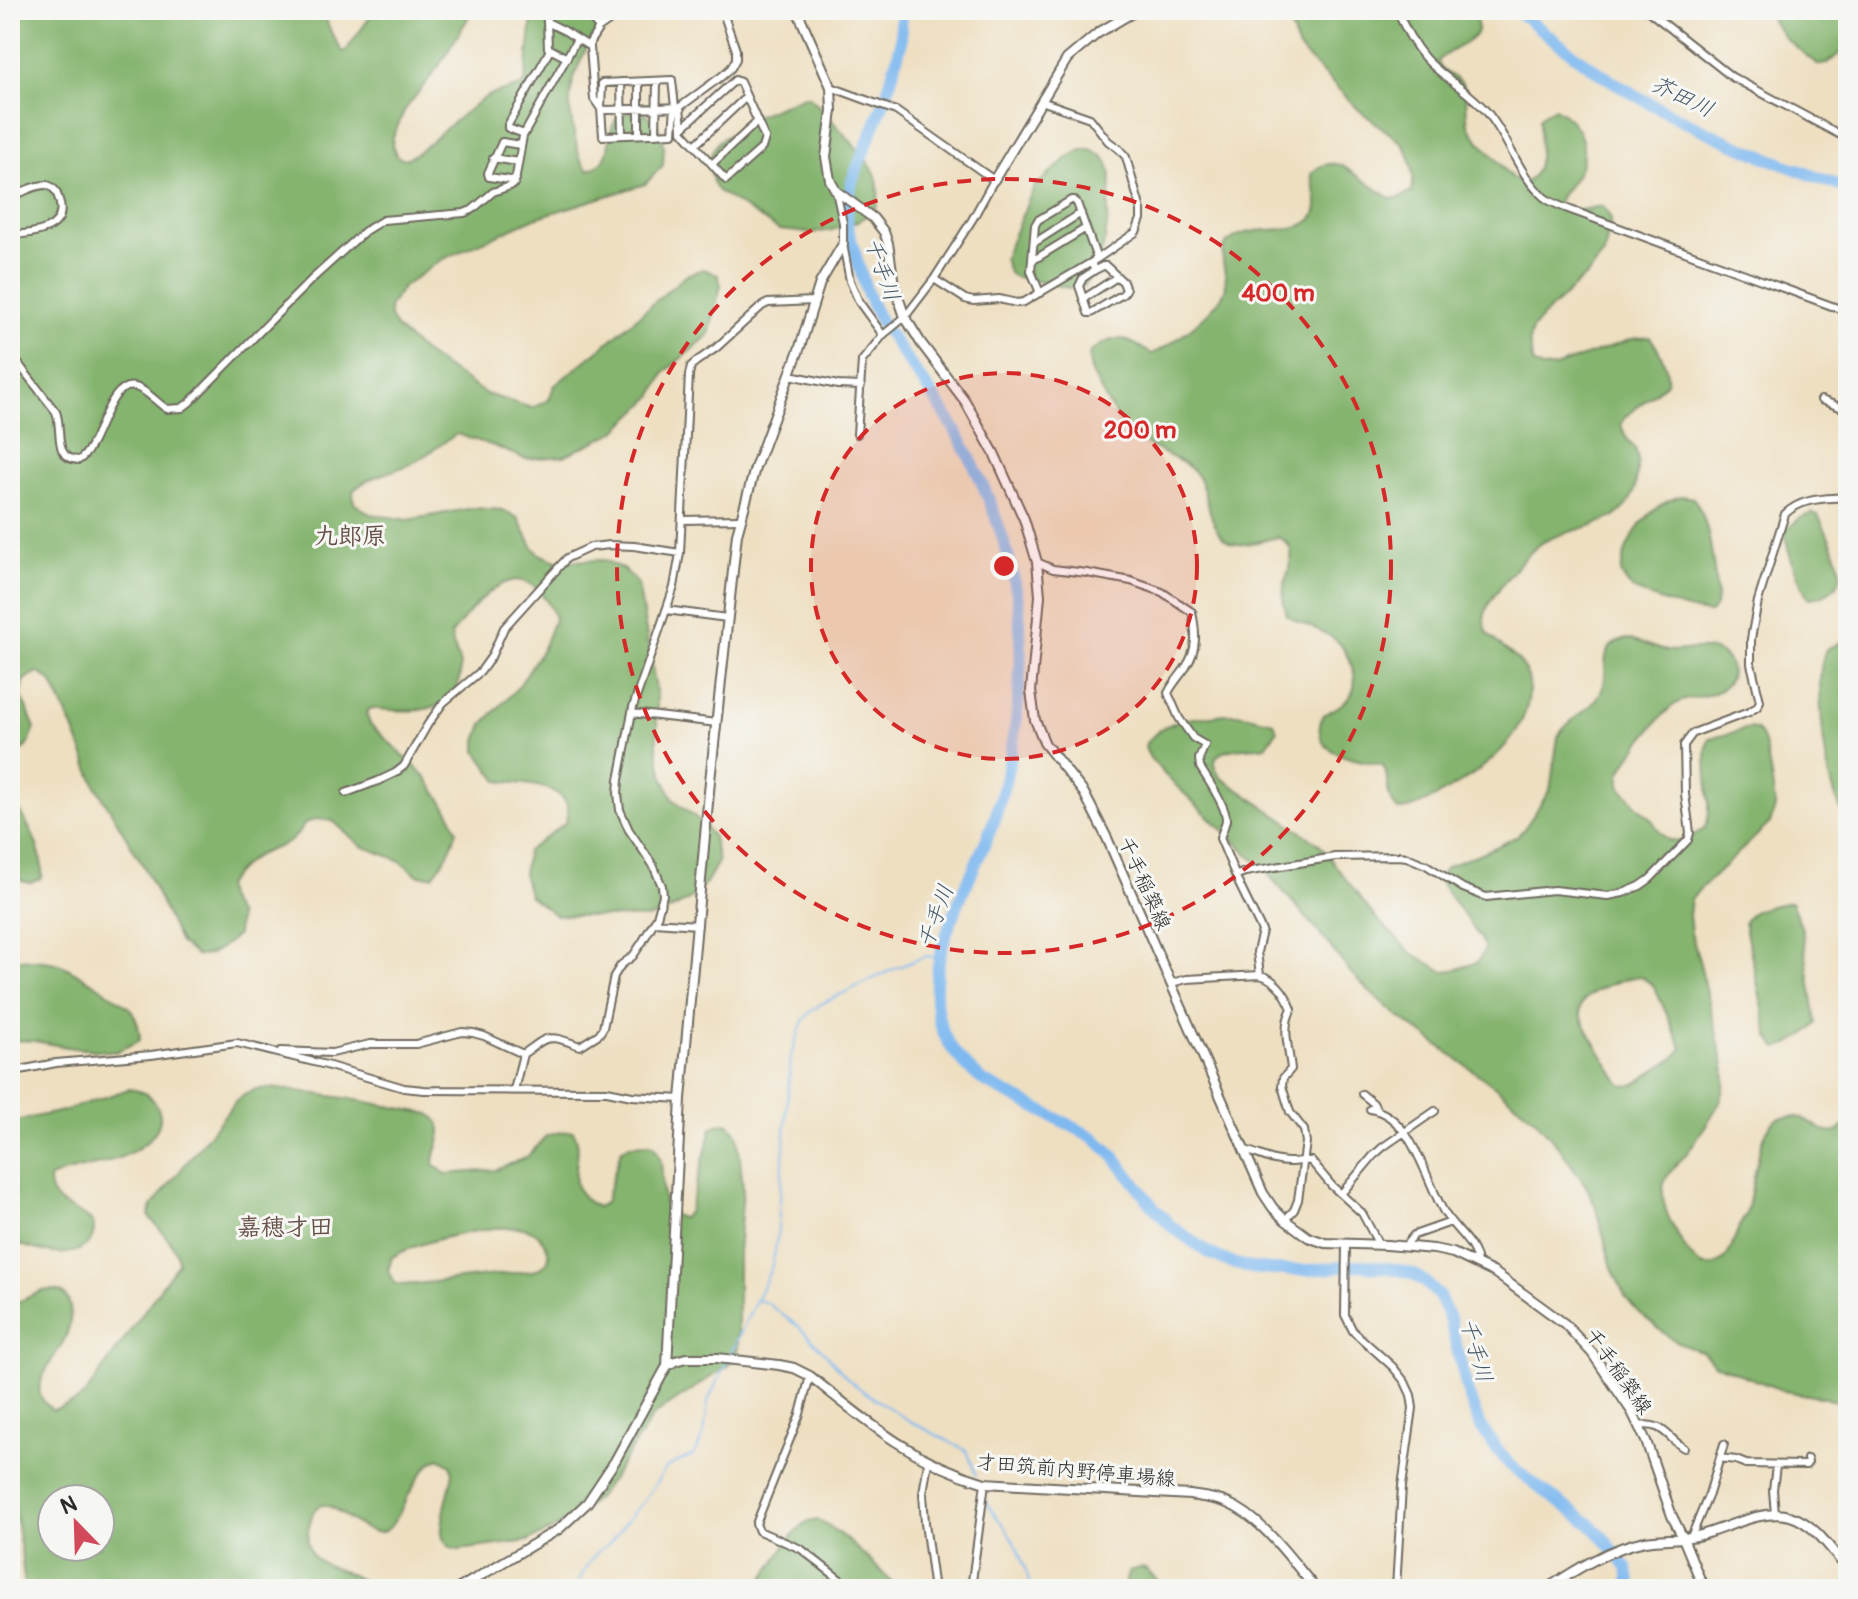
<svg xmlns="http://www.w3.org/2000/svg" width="1858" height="1599" font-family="Pangolin,'Klee One',sans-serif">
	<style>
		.forest { fill: #84b46e; stroke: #58704c; stroke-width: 2; fill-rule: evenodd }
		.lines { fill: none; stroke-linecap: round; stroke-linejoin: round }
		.stream { stroke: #7fb9f0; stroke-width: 2 }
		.river { stroke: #7fb9f0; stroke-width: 12 }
		.street-casing { stroke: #6f6a60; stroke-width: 10 }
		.secondary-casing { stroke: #6f6a60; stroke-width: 12 }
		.street { stroke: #fff; stroke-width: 6 }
		.secondary { stroke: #fff; stroke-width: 8 }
		.ring { fill: none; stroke: #d62828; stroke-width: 4; stroke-dasharray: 14 10 }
		.labels { text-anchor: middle; stroke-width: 6; stroke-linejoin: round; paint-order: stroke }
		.street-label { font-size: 20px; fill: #2b2b2b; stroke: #f6f6f2 }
		.water-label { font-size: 22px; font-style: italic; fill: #445666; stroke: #f6f6f2 }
		.quarter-label { font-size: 24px; font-weight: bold; fill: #685149; stroke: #f6f6f2 }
		.centre { fill: #d62828; stroke: #f6f6f2; stroke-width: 4 }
		.ring-label { font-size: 24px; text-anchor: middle; font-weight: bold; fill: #d62828; stroke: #f6f6f2; stroke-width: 6; stroke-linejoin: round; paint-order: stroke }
	</style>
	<rect width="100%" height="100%" fill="#f6f6f2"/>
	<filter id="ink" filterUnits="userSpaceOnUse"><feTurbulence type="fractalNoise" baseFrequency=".0125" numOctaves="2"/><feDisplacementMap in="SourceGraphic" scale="16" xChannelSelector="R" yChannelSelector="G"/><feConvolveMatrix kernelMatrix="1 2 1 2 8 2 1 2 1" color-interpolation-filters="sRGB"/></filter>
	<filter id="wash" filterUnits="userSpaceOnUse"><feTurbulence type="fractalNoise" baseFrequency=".006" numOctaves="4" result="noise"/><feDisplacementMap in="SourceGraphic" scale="32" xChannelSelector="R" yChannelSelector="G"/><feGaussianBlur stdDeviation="1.8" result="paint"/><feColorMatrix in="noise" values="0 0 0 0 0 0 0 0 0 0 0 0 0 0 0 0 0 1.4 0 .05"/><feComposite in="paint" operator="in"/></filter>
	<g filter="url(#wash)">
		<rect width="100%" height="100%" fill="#eedfc1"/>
		<!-- forest -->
		<path class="forest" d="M10,10H322L331,32L342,51L345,52L375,10H473L439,66L404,111L393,137L392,145L397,157L406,159L417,153C439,135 460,115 483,99C496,90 514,92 525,83L533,10H607C593,34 569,76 570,104C570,117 573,130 576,142C579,154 580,162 588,170C618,162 603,132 618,117C624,112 635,112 643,111L657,124L664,147L663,165L645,184L535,218L441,260L403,287L389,307L390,317L396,328L427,355L486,394L532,408L549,400L554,386L605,345L686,275L704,269L718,275L721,285L709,335L665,372L652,397L615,432L564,456L525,459L494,446L457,434C442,443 428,455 412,463C392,473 369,475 353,491L354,503L370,514L408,520L473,508L503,510L518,518L532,546L539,554L556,561L605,560L626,571L638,584L657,696V749L663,777L673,799L701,822L713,837L718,862L706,883L689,900L670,910L649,918L555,915L529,895L523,873L527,851L565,823C566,821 568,811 568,810C565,783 518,784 498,781L477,752V741L483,724L519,686L544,646L555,617C523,544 481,596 451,635C452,646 459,656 460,666C463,718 406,712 371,708L366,713L370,724L425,776L450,813L457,831C451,848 445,862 433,876H419L399,860L361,846L333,821L318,819L305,823C290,849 282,843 258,855C245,862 234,874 225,886L227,898L238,916L237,935C224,946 214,956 197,956L180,943L144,867L96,786L73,728L51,681L38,672L30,676L23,681L21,695L35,728C30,743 27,751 10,754Z
			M1297,10H1471C1493,43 1454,43 1438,61C1440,75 1456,74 1463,85C1470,98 1463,115 1470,128C1476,140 1489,151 1498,161C1505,170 1514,185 1526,181C1544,176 1539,134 1539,118L1546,112L1555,108C1583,125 1592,151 1573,180C1567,189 1558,196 1557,207C1571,215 1588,208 1603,206L1611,219L1604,254L1591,271L1544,315L1532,330L1529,341L1533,364L1542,368L1555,367L1632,339L1650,337C1659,350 1669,366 1667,383L1625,417L1621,425C1623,431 1626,437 1629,442C1634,448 1633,444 1636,451C1640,461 1637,472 1636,481C1631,529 1577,524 1545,541C1528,550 1499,587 1489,604C1467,645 1526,646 1529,683C1532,737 1479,774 1437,796C1425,803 1412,810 1398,810C1383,793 1391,780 1383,765C1357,759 1306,756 1323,715C1348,703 1363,692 1350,662C1347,655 1344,647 1337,641C1323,629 1302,626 1287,615C1285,608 1283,602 1283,595C1283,574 1305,549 1278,537C1264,540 1243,548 1229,542C1205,530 1212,485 1189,467C1180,460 1167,455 1156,449C1124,432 1116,419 1099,387C1093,375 1087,365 1090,352C1119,331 1124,338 1152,354C1172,346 1217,310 1225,290C1230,275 1215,254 1228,242C1236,236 1247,232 1256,231C1276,228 1317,234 1317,204C1317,194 1312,184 1311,174C1320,164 1329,162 1341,165L1390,198H1399L1412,192C1415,175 1412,155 1401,142L1359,110L1299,49L1290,25Z
			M1764,10H1848V47L1827,64L1818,65L1785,38Z
			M804,96H808L814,101C829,118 869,158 876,176C879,186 879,198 876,208L859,221L832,230L812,233L779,230L718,191L714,186L709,164L712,152L718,142L758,115Z
			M1084,149C1116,152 1112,180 1109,203C1107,233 1104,262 1083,286L1069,288L1013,276L1009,273L1004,258L1034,187L1070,156Z
			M1681,496L1693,498C1711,520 1713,567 1717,595L1716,606L1711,613C1694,613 1646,597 1632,588C1626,584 1624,579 1621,573C1624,539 1649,505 1681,496Z
			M1812,513L1818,515C1825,529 1843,563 1840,578C1839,585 1832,590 1827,593C1820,597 1816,598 1808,598C1798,578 1787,553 1785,531L1800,518Z
			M1627,639C1639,640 1650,647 1662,650C1680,654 1699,644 1717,652C1731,657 1736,676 1724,687C1712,698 1691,696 1677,703C1663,710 1625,761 1620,775C1619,780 1620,783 1621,788C1628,793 1631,800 1637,806C1642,811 1647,814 1651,819C1656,825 1660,834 1667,839C1674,844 1683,841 1690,838C1695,835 1703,831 1705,827C1716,809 1700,762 1709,739L1749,728C1755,729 1757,729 1760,734C1768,746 1772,786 1775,802V808L1770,823L1698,891L1691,900L1689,915L1691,933L1699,960L1724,1065C1728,1093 1719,1105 1704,1128C1698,1136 1693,1146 1686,1154C1678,1164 1664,1175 1663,1189C1661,1210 1677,1235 1688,1252C1696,1263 1705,1271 1719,1263C1736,1253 1733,1229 1746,1216C1753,1192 1757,1133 1776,1120C1779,1118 1784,1117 1788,1117C1817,1113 1826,1151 1848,1121V1406L1825,1398L1784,1391L1714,1364L1703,1352L1683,1345L1669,1337L1638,1312L1626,1298L1612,1268L1595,1205L1588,1189L1559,1147L1534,1118L1494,1086L1398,1016L1373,995L1350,972L1318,931L1263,868L1166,776L1150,758L1145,748L1146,743L1160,729L1180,720L1226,714H1239L1274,722L1277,731L1266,746C1249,750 1199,743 1220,777L1319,844L1374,916L1410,952L1443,971L1454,970L1478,962L1485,949L1481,939L1443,887L1439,878L1446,867L1496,847L1517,836L1524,829L1550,790L1558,737C1567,718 1593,711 1602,690C1612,668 1593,647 1627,639ZM1640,976L1654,986L1682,1048L1674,1058L1633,1085L1624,1086L1620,1083C1611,1069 1582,1025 1580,1012C1577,992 1626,978 1640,976Z
			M1848,639V825C1828,787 1824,752 1821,711C1820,690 1818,669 1826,649Z
			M10,795C25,820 44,847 42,878L30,883L22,881L10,867Z
			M1791,902L1802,929L1816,1023C1809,1034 1790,1045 1777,1048L1769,1037L1744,922C1752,906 1775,906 1791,902Z
			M10,959C26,960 46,959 61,965C71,969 125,1002 131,1010C137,1019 140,1029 140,1040L116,1052L73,1048L34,1041L10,1040Z
			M275,1088L351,1099L430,1114C453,1130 433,1145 434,1165L446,1174L496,1170L527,1157L546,1136L560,1132L573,1131C589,1158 556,1185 597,1207L605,1203L621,1150L630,1145L651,1144C674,1161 648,1205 680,1218L684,1217L689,1211L712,1128L720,1124L728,1123L735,1130L738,1137L743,1189L738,1253V1346L736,1357L727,1366L653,1416L613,1477L599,1496L584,1509L552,1530L528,1541L459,1550C450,1549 443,1543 442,1533C440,1522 451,1486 453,1473L451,1465L439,1458C418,1468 409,1497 397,1517C393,1522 391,1528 385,1531C359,1542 325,1482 312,1515C310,1519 309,1527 308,1533C303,1573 349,1563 371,1589H25L21,1551L10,1483V1306C22,1301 38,1290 51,1290C77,1290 72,1324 64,1340C57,1354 44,1369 40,1384C37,1395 45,1405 53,1410L73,1403L84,1396L178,1263C178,1246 161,1231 150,1218L149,1215L152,1206L236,1101C251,1088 257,1089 275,1088ZM494,1228C506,1228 522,1225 534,1232C541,1236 552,1251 548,1260C546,1266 538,1269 532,1271L415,1284L402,1285L394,1283L388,1271L392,1257C423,1240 459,1234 494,1228ZM52,1499H100V1547H52Z
			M129,1089C139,1090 150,1094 155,1103C162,1113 162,1122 155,1132C139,1156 105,1163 78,1169C68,1172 58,1173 49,1179C48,1209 78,1206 93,1223C95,1230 94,1235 90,1241C71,1265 34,1248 10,1242V1122L63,1111Z
			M817,1520C840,1530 880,1569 898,1589H756L793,1535L805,1523Z
			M1140,1568L1145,1569L1167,1589H1123L1129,1571Z"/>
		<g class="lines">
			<!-- stream -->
			<path class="stream" d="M758,1300L767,1303L799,1327L825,1353L848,1379L863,1391L908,1420L967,1451L976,1475
				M729,1357L771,1269L777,1240L791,1055L803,1021L811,1011L821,1004L889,971L926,956L939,958
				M986,1500C990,1511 998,1518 1005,1527C1018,1546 1026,1567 1031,1589
				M575,1589L586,1567L598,1551L609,1544L636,1509L640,1506L667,1467L693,1455L697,1450L704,1433L708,1401L726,1363"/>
			<!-- river -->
			<path class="river" d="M901,10V44L886,97L852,181L847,208V226L868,296L877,315C897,349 923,380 945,414C980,467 1017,559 1020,623C1023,687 1015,752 996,814C975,880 915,960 943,1032C951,1052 968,1069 985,1082L1093,1137L1115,1157L1151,1204L1171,1226L1209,1253L1229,1262L1251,1268L1271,1270H1311L1360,1265L1395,1269L1413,1274L1425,1282L1439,1296L1450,1320L1468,1393L1479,1424L1493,1444L1509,1464L1542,1490L1589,1523L1603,1537L1628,1569L1631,1589
				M1516,10C1551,37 1587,66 1625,89C1695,131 1771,160 1848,189"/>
		</g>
	</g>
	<g filter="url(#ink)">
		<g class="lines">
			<defs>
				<path id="street" d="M546,10L547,22L565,31L590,47L594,99L601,109L607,110L680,107L722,76L731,68L736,59V50L722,10
					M583,10L599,28L590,42V47
					M1397,10C1404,27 1412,43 1425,58C1443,78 1468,90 1486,111C1509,137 1517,174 1545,198C1555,205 1568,209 1579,213L1848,312
					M1647,10L1732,77L1848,139
					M592,20L603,10
					M547,22L548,48L567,58
					M599,28L612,19V10
					M672,80L675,107L673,133L603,136L601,109L602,83Z
					M621,82L622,135
					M831,87L896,111L994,180L972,220L934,279L905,317L883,335L862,361L857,434
					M680,107L682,128V131L726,180L762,148L765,138L740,82L735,80L682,128
					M524,134L508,128V125L550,50
					M639,134V82
					M656,134L657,81
					M695,145L746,97
					M493,158L518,162
					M712,164L757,122
					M516,179L510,180L489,177L488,173L502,142L520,145
					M836,191L843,223V244L850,281L859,302L883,335
					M10,198C20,193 36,184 47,185C55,187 57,193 59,200C69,231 31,234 10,235
					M1034,243L1081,213
					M1032,261L1086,228
					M1091,263L1095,270L1083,278L1079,286L1088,313H1091L1123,294L1126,290L1123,282L1106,266H1103L1095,270
					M934,279L965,299L973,301L999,299L1017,303L1024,302L1097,259L1136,232L1141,219V210L1126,157L1119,149L1108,141L1090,118L1041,101
					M1040,293L1031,271L1035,225L1038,220L1071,200H1074L1077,203L1097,259
					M1083,299L1117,277
					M10,353L56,412C63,428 52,460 79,460C100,447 107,380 135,387C146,389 157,403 167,409L182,408L190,402L311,280L365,231L383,220L464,213L472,210L493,192L513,185L515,182L523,136L577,39
					M790,375L838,385L861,386
					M1821,400L1848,410
					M682,520L740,519
					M1037,562L1053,569L1087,573L1131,581L1162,592L1192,612C1196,631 1198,649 1186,667C1180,676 1173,683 1168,693L1179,718L1193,738L1205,745L1199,759L1200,767C1207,779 1227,807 1226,820C1225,826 1222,832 1220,838L1239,884L1262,931L1257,952L1260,975
					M666,610L727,618
					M632,713L717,723
					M346,793L378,781L395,773L404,766L428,724L443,703L481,671L491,657L504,628L567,558L591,547L610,545L634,546L680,553
					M1237,875L1245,872L1335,857L1398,856L1407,857L1426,865L1463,888L1486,897L1554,890L1608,896L1623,893L1640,886L1650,879L1688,840L1690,833L1685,794L1684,745L1693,733L1749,712L1757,707L1760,701L1751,664V639L1758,601L1785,514C1803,497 1825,499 1848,497
					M654,922L698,925
					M1171,983L1187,979L1260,975C1276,979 1286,994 1292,1009C1281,1027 1289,1049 1291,1069L1283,1078L1282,1086L1290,1112L1304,1130L1306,1142L1298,1200L1294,1210L1285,1220
					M281,1051L332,1053L370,1044H416L462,1032L473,1033L484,1036L523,1054
					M10,1072L56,1063L151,1055L237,1043L326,1065L404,1088L424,1090L607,1091L632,1096L681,1099
					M514,1090L523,1054C529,1050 534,1046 540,1042C552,1033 567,1042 580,1046L599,1034L603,1028L614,976L621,965L633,956L643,941L657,917L663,895L662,886L653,865L629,830L620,810L618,794L619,780L633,707L674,587L680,553L689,375L691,366L697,361L716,348L762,306L768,303L814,301
					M1362,1094L1373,1103L1377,1110
					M1370,1109C1412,1115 1426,1181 1444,1212C1455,1231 1475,1242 1477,1264
					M1245,1150C1260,1154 1274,1163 1291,1162C1298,1162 1304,1160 1311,1161L1332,1186L1362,1213L1379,1245
					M1341,1194L1373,1156L1383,1147L1435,1111
					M1346,1244L1345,1315L1353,1331L1393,1367L1405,1382L1411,1395L1413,1408L1402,1486L1396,1589
					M1405,1246L1414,1235L1451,1222
					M810,1376L800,1414L756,1524L759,1531L801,1549L852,1589
					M1639,1426C1664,1422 1666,1437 1684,1448
					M1720,1458L1736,1460L1746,1464L1806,1465L1808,1462L1807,1459
					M928,1462L923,1493L925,1523L933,1583L935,1589
					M1775,1514L1773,1490L1776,1466
					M1691,1537L1709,1494L1724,1444
					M971,1589L985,1483"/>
				<path id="secondary" d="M797,10L831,87L832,111L826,157L830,180L836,191L873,218L884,232L888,243L894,285L905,317L921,343L965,401L994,453L1024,519L1037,562L1040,596L1031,691L1035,720L1045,744L1084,793L1107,838L1263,1193L1273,1208L1285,1220L1308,1237L1325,1243L1387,1245L1434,1249L1453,1253L1495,1273L1565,1324L1592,1353L1632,1412L1646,1441L1672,1516L1683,1538L1704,1589
					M994,180L1067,59L1098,33L1137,10
					M667,1366L681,1099L710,781L737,534L755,468L800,347L820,283L843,244
					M458,1589L559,1529L587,1503L615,1461L667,1366L675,1361L686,1358H717L779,1365L794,1368L810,1376C867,1422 913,1462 985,1483L1190,1495C1203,1497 1215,1498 1227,1503C1262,1517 1292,1561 1316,1589
					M1546,1589C1575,1570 1610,1548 1645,1541C1664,1538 1683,1540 1701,1535C1727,1528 1764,1508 1790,1516C1815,1523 1832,1551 1848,1570"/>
			</defs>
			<!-- street casing -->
			<use href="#street" class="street-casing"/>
			<!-- secondary casing -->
			<use href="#secondary" class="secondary-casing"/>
			<!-- street -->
			<use href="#street" class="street"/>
			<!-- secondary -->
			<use href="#secondary" class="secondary"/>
		</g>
	</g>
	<!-- distance rings -->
	<circle cx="1004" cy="566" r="193" fill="#d62828" fill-opacity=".12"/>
	<g class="ring">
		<circle cx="1004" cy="566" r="193"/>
		<circle cx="1004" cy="566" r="387"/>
	</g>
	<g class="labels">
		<!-- street labels -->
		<g class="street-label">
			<text transform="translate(1145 883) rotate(66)" y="7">千手稲築線</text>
			<text transform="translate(1619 1371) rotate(55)" y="7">千手稲築線</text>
			<text transform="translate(1076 1470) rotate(5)" y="7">才田筑前内野停車場線</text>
		</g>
		<!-- water labels -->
		<g class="water-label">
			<text transform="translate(1683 96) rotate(26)" y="8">芥田川</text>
			<text transform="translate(883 269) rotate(71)" y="8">千手川</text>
			<text transform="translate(935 916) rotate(-70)" y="8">千手川</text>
			<text transform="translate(1477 1350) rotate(74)" y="8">千手川</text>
		</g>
		<!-- quarter labels -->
		<g class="quarter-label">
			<text x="350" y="544">九郎原</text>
			<text x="285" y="1235">嘉穂才田</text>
		</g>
	</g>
	<circle cx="1004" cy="566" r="12" class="centre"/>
	<g class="ring-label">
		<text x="1278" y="301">400 m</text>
		<text x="1140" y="438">200 m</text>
	</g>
	<!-- margin -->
	<rect width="1858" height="1599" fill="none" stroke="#f6f6f2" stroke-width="40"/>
	<!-- north arrow -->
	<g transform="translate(76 1523) rotate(337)"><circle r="38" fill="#f6f6f2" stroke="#a5a5a2" stroke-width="2"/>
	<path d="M0-6L14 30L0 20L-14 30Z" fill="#d1495b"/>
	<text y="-12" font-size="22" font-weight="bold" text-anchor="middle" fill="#2b2b2b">N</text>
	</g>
</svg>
